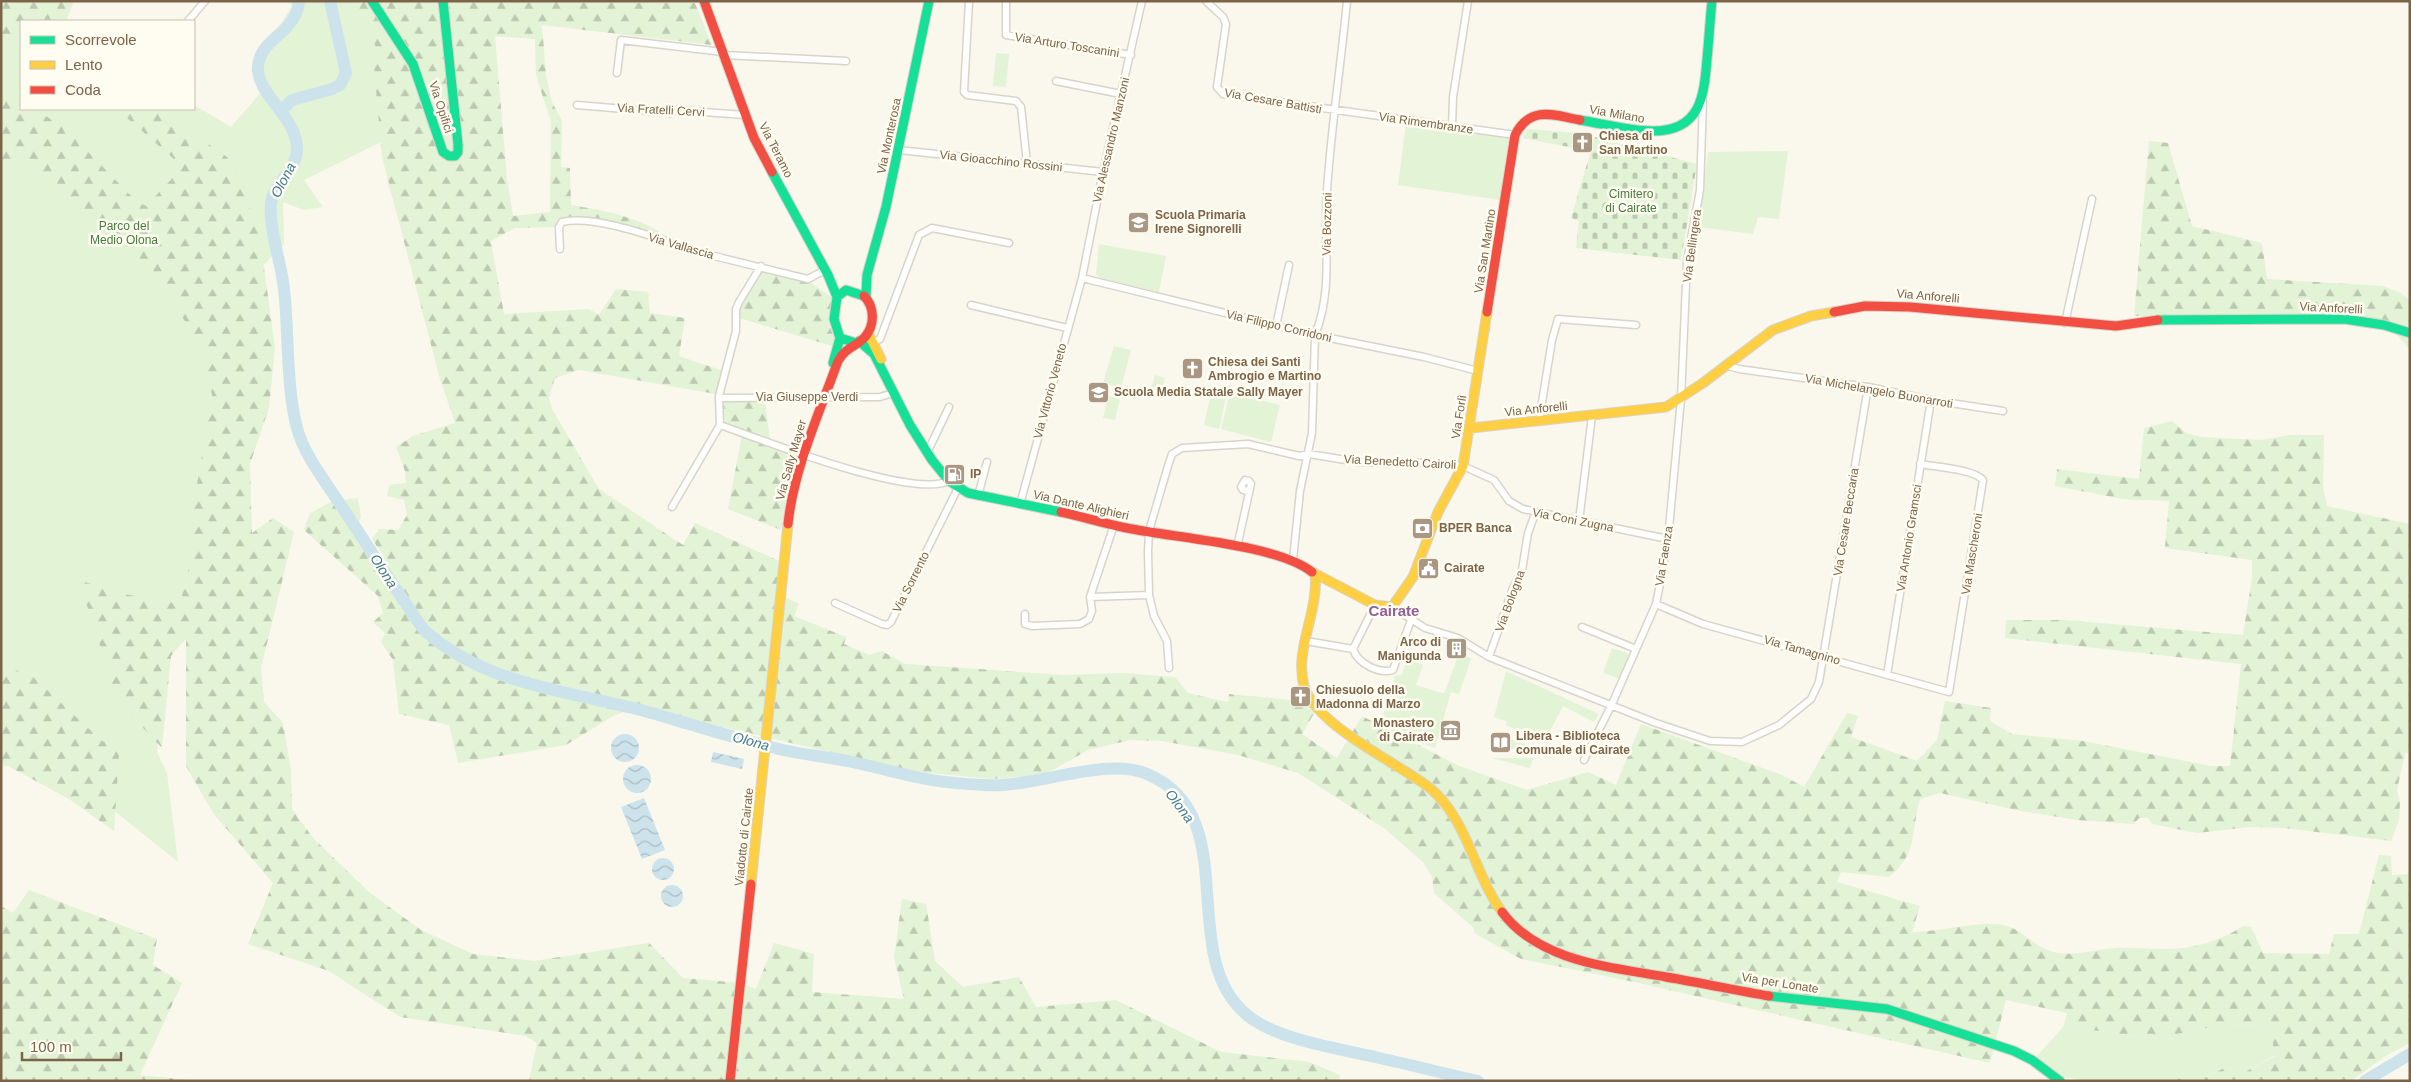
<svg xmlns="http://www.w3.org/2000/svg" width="2411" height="1082" font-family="Helvetica,sans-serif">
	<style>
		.green { fill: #e2f3d6 }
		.forest { fill: url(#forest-firs); fill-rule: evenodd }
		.cemetery { fill: url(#cemetery-stones) }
		.water { fill: url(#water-waves) }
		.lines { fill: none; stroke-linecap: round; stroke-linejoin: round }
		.river { stroke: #cce3ec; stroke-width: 12 }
		.street-casing { stroke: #d9d4cb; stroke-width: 9 }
		.fast-casing { stroke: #d8d3c8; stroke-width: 11 }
		.slow-casing { stroke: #d8d3c8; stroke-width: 11 }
		.jam-casing { stroke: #d8d3c8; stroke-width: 11 }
		.street { stroke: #fefefc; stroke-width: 6 }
		.fast { stroke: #16e098; stroke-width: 9 }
		.slow { stroke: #ffcf43; stroke-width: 9 }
		.jam { stroke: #f24e42; stroke-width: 9 }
		.labels { text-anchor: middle; stroke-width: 5; stroke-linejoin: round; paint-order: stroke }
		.street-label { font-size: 12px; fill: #7d6448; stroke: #fffcf1 }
		.poi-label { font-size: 12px; font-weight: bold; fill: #7d6448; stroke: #fffcf1; text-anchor: start }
		.park-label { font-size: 12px; fill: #437e3c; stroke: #fffcf1 }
		.water-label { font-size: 14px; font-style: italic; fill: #417b9b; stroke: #fffcf1 }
		.quarter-label { font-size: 15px; font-weight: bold; fill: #906099; stroke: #fffcf1 }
	</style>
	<defs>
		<pattern id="forest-firs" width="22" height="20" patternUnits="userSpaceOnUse" patternTransform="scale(1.25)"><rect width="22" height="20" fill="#e2f3d6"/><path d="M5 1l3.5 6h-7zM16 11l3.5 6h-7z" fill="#bcc8b0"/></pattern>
		<pattern id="cemetery-stones" width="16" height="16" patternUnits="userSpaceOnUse" patternTransform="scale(1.25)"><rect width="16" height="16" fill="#e2f3d6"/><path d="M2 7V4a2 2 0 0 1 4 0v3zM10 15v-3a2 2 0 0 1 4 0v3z" fill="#bcc8b0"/></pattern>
		<pattern id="water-waves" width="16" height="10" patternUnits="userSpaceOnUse" patternTransform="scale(1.25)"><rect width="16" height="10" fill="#cce3ec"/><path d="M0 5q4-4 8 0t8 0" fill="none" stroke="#abbcc1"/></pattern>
	</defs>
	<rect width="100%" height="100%" fill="#faf7ed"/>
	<!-- green -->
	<path class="green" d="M1,1H40L53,13L68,21H21V109H194V105L231,127L262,91L251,71L292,6L287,1H438L398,214L389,187L381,142L304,180L323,207L304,210L283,202L284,244L215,315L222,331L200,534L173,641L157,752L167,773L178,862L87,789L1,730Z
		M996,53L1009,54L1006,87L993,86Z
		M1406,124L1509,138L1500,200L1398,185Z
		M1788,151L1779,219L1758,217L1753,234L1699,227L1708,152Z
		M1099,244L1166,256L1159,292L1100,278L1096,274Z
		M1114,346L1131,350L1121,388L1103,383Z
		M1155,375L1165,378L1160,396L1150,393Z
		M1212,389L1227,392L1219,429L1204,425Z
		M1230,392L1280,405L1271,442L1221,429Z
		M1108,396L1120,399L1115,420L1103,418Z
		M1612,648L1629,654L1620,679L1603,673Z
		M1459,653L1471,658C1468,670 1463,682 1459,694L1451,692L1435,748L1379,727L1394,683V676L1402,675L1408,654L1415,656L1414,662L1423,665L1416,685L1442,693L1445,692Z
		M1506,671L1599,714L1594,722L1563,706L1550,731L1554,733L1548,744L1545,742L1546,738L1506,726L1507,721L1494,717Z
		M1505,738L1536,747L1533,756H1525V749H1504Z
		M1492,758H1533L1530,768Z
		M2220,1025L2270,1026L2275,1055L2241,1074L2226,1067L2205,1077L2195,1072L2174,1081H2088L2058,1076L2045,1068L2036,1057L2064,1026L2153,1039Z"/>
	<!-- forest -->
	<path class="forest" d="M1,1H74L66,21H21V37L13,34L1,35Z
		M349,1L695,3L712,45L542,25L546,75L552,102L562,121L561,167L570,168L571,205C606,211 626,214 659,231L655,237C626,228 591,214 561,220L556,227L515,228L491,241L504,314L589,309L599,315L616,289L648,292L650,313L685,318L679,356L724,371L716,394L579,370L555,378L549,398L552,409L599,489L683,545L695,523L779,561L777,593L799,604L794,616L846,637L844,644L869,655L882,651L905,664L1063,675L1122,673L1175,677L1188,693L1228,702L1229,694L1309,702L1316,710L1302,734L1337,758L1362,716L1459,766L1527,790L1588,772L1616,785L1641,724L1782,775L1804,787L1847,713L1858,716L1851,737L1917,761L1937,740L1945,701L1991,708L1990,721L2012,734L2083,741L2211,766H2230L2241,664L2005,638L2006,620H2064L2243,635L2252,578V560L2165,548L2169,501L2123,499L2055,486L2057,469L2139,479L2144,428L2172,421L2186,433L2202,437L2260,440L2289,435H2324L2323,487L2327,506L2410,524V753H2405L2397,790L2400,802L2399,820L2391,841L2284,828L2250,827L2197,833L2152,824L2148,818H2139L2134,824L2077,820L2021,811L1940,793L1920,799C1911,831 1918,854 1889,877L1841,872L1837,882L1920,906L1912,932C1940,932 1977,921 2003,925C2023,929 2034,947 2053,952C2075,957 2096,949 2118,948C2133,947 2148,949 2163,949C2190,950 2221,941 2243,926L2251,927L2263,953L2329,954L2334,934H2359L2379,855L2391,856L2392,875L2410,874V1043L2387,1055L2351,1081H2174L2195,1072L2206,1077L2226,1067L2241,1074L2275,1056L2270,1026L2220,1025L2153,1039L2064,1026L2067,1013L2006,1000L1990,1063L1634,982L1521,959L1474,933V928L1434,893L1432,877L1423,862L1384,828L1298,773L1238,755L1162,741L1131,740L1088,750L1044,775L991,779L911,771L637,707L613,716L566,745L458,763L449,725L399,714L393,660L381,642L385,633L373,622L383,613L378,596L304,530L310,513L333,501L358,498L361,518L354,530L365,549L383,555L372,539L379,529L398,530L407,515L404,500L387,496L389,485L406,483L405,471L396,447L413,436L455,423L440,379L382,157L374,68L381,60L367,26ZM495,36L535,39L536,75L551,122L550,212L513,216L507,179Z
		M1,87L21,100V109H35L66,129L135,200L146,206L183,167L117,109H158L227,157L240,177L260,238L275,348L269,408L250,464L252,533L273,518L294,532L261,668L264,702L283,723L291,770L292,809L313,838L370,893L421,930L473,954L534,961L649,943L683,978L741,983L756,989L774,943L814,954L812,992L904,999L894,957L902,899L926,904L935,961L963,987L1019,977L1036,1007L1116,1000L1221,1052L1309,1062L1340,1075L1339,1081H529L537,1043L526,1036L400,1017L329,971L248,944L273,883L213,813L186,766V638L171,656L162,748L130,714L109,678L92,618L76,579L118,593L180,604L191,558L194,502L212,395L202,348L172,301L80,208L17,161L1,181Z
		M2149,141L2168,143L2192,226L2262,243L2267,279L2383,286L2401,293L2410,300V350L2398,336L2390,331L2362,326L2309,323L2156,324L2149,316H2134Z
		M764,270L812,283C818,290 827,291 832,299L829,325L835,339L832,346L739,318C741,300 751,283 764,270Z
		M721,400L765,401L770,440L802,451L788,488L781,530L728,509L743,430L723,423Z
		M1,664L33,677L102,741L111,744L120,740L114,831L69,799L8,766L1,765Z
		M29,890L157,939L153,965L182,983L140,1075L199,1081H1V906L13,913Z"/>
	<!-- cemetery -->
	<path class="cemetery" d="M1527,129L1578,133L1574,148L1523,138Z
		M1595,137L1697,164L1681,260L1576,248L1579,221L1571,218Z"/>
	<!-- water -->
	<path class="water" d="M611 748a14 14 0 1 1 28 0a14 14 0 1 1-28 0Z
		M713,752L744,759L742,769L711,762Z
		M623 779a14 14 0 1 1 28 0a14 14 0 1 1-28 0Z
		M644,798L665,850L642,859L621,807Z
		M652 869a11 11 0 1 1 22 0a11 11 0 1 1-22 0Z
		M661 896a11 11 0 1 1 22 0a11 11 0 1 1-22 0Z"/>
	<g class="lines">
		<!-- river -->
		<path class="river" d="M299,1C297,33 260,38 258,66C256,95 297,116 297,149C297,170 273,184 271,203C269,231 281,261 284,289C289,332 286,387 297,428C304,455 325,481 340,504C368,546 395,589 424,630C486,686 571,691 648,712C693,725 738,739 783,750C806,755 829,757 852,762C877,767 902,775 927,779C945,783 965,784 984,785C1032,789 1105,756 1147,774C1246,815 1174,955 1247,1015C1277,1040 1341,1049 1379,1058C1412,1065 1445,1074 1478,1081
			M282,110L292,100L332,89L340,85L346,73L330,1
			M2365,1081L2410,1054"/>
		<defs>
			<path id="street" d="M969,1L964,92L967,95L1016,101L1021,107L1027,163
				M1006,1V35L1131,55
				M1206,1L1223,17L1226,24L1217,87L1223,94L1515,135
				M188,21L205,1
				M724,55L846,61
				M617,73L621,40L723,52
				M1056,81L1121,94
				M577,105L671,113L676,110L745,115
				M1452,127L1453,97L1468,1
				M899,150L1103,172
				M560,249L559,227L562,222C598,214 667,242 703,253C737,262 771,270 804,278L808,279L825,270
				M1082,278L1315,335L1424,357L1478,371
				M971,305L1067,328
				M2065,323L2092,199
				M1276,326L1289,265
				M874,342L880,339L919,235L932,228L1009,243
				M1725,365L1739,369L1868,387L1931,400L2003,411
				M719,398L880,397L893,393
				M1539,421L1552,340L1558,319L1636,325
				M720,425C763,440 911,499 949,481
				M927,453L949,407
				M978,496L987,462
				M1020,504L1082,278L1103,172L1142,1
				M672,507L720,425L719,396L736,331V309L739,302L761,266
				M1579,521L1592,416
				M1114,525L1090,597L1149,595
				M1237,547L1251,484L1249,481L1245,480L1241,487L1243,490L1249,491
				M1293,560L1300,491L1312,433L1315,335C1334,288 1323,240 1327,191C1331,128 1341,64 1347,1
				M835,603L882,624L887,625L891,622L958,488
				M1656,604L1703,624L1949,692L1983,480C1973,469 1936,467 1920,464
				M1392,607L1425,628L1458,638L1489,657L1656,723L1710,741L1742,742L1779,725L1811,699L1819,682L1868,387
				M1025,614V624L1032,626L1080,624L1089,619L1092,611L1090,597
				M1582,627L1636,649
				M1306,641L1353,649
				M1353,649C1358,664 1379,674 1393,670L1411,620
				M1353,649L1375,605
				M1489,657L1513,588L1522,570L1528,533L1535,514
				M1169,668L1167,641L1154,616L1149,595L1148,552L1149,531L1168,466L1172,454L1182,448L1248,444L1299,456L1309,454L1358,462L1387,463L1411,462L1463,466L1494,480L1509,501L1523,509L1668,539
				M1887,675L1931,400
				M1584,760L1612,704L1656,604L1661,579L1668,539L1681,399L1687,261L1700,190L1703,100"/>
			<path id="fast" d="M372,1L413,64L443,152L449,156H455L458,152V144L443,1
				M1580,120C1604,124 1629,131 1653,131C1701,131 1704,96 1707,59C1709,39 1710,20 1712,1
				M772,172L828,275L837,297
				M866,296L867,275L886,207L929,1
				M2158,320L2344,319L2384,325L2410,333
				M859,341L874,354L910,425L932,460L949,481L968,493L1061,512
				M853,342L840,338L834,319L837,297L846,290L864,296
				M833,363L840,338
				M1769,996L1887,1009L2014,1051L2032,1060L2060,1081"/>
			<path id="slow" d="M868,333L881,359
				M1471,428L1666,407L1703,383L1773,330L1811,316L1834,312
				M1312,572L1375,605L1392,607L1413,577L1438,512L1463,466L1487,312
				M1315,574C1319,612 1294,649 1304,686C1316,726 1398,763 1430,788C1468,820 1474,874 1502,912
				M751,884L788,524"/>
			<path id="jam" d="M704,1L754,138L772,172
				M1487,312L1515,135C1531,105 1553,115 1580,120
				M1834,312L1865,306L1910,307L2116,326L2158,320
				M1061,512C1085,517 1108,525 1132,529C1178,538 1278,545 1312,572
				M788,524C794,468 819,414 838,361C847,346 856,347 865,337C875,325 875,307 864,296
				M1502,912C1539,962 1611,967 1666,977C1701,983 1735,990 1769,996
				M730,1081L751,884"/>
		</defs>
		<!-- street casing -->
		<use href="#street" class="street-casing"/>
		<!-- fast casing -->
		<use href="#fast" class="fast-casing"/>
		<!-- slow casing -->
		<use href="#slow" class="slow-casing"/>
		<!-- jam casing -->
		<use href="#jam" class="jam-casing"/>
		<!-- street -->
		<use href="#street" class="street"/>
		<!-- fast -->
		<use href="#fast" class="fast"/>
		<!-- slow -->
		<use href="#slow" class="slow"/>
		<!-- jam -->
		<use href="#jam" class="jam"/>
	</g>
	<!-- icons -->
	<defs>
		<symbol id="church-square" viewBox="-11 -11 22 22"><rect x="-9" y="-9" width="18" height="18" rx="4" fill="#a99782" stroke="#fffcf1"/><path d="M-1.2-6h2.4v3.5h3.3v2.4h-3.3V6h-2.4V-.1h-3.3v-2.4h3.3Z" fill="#fff"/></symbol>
		<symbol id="school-square" viewBox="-11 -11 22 22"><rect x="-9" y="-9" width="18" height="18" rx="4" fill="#a99782" stroke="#fffcf1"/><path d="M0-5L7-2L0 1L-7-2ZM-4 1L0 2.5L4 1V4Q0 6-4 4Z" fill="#fff"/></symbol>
		<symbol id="fuel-square" viewBox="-11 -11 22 22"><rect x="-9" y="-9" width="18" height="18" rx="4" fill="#a99782" stroke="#fffcf1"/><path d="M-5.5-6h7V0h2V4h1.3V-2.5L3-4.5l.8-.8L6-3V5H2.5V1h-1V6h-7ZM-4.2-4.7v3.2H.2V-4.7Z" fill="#fff"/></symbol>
		<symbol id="bank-square" viewBox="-11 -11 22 22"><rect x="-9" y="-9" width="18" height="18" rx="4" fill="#a99782" stroke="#fffcf1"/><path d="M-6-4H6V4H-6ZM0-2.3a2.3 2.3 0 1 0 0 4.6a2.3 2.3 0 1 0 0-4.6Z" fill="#fff"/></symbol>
		<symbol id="civic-square" viewBox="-11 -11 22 22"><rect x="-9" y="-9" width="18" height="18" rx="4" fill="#a99782" stroke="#fffcf1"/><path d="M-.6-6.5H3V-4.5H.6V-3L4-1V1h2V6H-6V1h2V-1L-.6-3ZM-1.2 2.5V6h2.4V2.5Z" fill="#fff"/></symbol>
		<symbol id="building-square" viewBox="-11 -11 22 22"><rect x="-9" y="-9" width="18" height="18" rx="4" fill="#a99782" stroke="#fffcf1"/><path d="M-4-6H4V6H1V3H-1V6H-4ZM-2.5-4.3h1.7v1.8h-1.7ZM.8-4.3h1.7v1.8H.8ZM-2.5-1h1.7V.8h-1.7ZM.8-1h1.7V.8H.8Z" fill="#fff"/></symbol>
		<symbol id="museum-square" viewBox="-11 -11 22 22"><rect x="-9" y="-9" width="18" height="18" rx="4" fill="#a99782" stroke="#fffcf1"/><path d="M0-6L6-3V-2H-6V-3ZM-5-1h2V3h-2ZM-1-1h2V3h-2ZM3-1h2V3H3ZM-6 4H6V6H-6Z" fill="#fff"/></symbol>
		<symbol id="library-square" viewBox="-11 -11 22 22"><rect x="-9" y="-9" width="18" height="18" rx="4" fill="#a99782" stroke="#fffcf1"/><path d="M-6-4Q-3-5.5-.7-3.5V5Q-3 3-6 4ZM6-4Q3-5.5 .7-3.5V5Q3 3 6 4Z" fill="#fff"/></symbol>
	</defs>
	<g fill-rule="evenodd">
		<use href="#church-square" x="1570" y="130" width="25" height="25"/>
		<use href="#school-square" x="1126" y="210" width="25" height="25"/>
		<use href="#church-square" x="1180" y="356" width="25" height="25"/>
		<use href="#school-square" x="1086" y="380" width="25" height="25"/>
		<use href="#fuel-square" x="942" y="462" width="25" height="25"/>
		<use href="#bank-square" x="1410" y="516" width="25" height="25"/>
		<use href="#civic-square" x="1416" y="556" width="25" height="25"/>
		<use href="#building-square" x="1444" y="636" width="25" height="25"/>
		<use href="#church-square" x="1288" y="684" width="25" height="25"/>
		<use href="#museum-square" x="1438" y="718" width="25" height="25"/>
		<use href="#library-square" x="1488" y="730" width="25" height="25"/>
	</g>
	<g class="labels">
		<!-- street labels -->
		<g class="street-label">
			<text transform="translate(1067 45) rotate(9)" y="4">Via Arturo Toscanini</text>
			<text transform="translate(1273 101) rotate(10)" y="4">Via Cesare Battisti</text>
			<text transform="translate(441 107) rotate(72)" y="4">Via Opifici</text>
			<text transform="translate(661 110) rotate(3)" y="4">Via Fratelli Cervi</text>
			<text transform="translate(1617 114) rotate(10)" y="4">Via Milano</text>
			<text transform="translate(1426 123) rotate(8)" y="4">Via Rimembranze</text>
			<text transform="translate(889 136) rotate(-78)" y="4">Via Monterosa</text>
			<text transform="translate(1111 140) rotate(-77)" y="4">Via Alessandro Manzoni</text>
			<text transform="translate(776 150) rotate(63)" y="4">Via Teramo</text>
			<text transform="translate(1001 161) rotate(6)" y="4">Via Gioacchino Rossini</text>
			<text transform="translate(1327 224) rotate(-89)" y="4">Via Bozzoni</text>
			<text transform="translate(681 246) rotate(16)" y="4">Via Vallascia</text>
			<text transform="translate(1692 246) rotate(-82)" y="4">Via Bellingera</text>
			<text transform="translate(1485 251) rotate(-81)" y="4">Via San Martino</text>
			<text transform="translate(1928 296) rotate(5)" y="4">Via Anforelli</text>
			<text transform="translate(2331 308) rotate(3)" y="4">Via Anforelli</text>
			<text transform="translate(1279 326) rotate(13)" y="4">Via Filippo Corridoni</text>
			<text transform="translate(1050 391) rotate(-75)" y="4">Via Vittorio Veneto</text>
			<text transform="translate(1879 391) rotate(10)" y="4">Via Michelangelo Buonarroti</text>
			<text x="807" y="401">Via Giuseppe Verdi</text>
			<text transform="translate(1536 409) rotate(-6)" y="4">Via Anforelli</text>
			<text transform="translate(1459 417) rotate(-81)" y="4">Via Forlì</text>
			<text transform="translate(791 460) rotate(-74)" y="4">Via Sally Mayer</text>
			<text transform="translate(1400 462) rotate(3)" y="4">Via Benedetto Cairoli</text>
			<text transform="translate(1081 505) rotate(13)" y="4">Via Dante Alighieri</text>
			<text transform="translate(1573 520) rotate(11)" y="4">Via Coni Zugna</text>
			<text transform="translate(1846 522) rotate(-81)" y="4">Via Cesare Beccaria</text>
			<text transform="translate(1909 538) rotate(-81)" y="4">Via Antonio Gramsci</text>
			<text transform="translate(1972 554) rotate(-81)" y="4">Via Mascheroni</text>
			<text transform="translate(1664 556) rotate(-81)" y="4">Via Faenza</text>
			<text transform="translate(911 582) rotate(-63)" y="4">Via Sorrento</text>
			<text transform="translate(1510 601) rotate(-70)" y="4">Via Bologna</text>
			<text transform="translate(1802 650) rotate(16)" y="4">Via Tamagnino</text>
			<text transform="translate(744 837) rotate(-84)" y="4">Viadotto di Cairate</text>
			<text transform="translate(1780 983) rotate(9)" y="4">Via per Lonate</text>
		</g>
		<!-- poi labels -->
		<g class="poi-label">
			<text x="1599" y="140">Chiesa di<tspan x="1599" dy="14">San Martino</tspan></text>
			<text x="1155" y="219">Scuola Primaria<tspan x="1155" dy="14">Irene Signorelli</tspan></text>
			<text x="1208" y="366">Chiesa dei Santi<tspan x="1208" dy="14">Ambrogio e Martino</tspan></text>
			<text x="1114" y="396">Scuola Media Statale Sally Mayer</text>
			<text x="970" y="478">IP</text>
			<text x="1439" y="532">BPER Banca</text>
			<text x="1444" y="572">Cairate</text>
			<text x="1441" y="646" text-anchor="end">Arco di<tspan x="1441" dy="14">Manigunda</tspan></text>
			<text x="1316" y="694">Chiesuolo della<tspan x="1316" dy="14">Madonna di Marzo</tspan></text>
			<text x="1434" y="727" text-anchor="end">Monastero<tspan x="1434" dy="14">di Cairate</tspan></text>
			<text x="1516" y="740">Libera - Biblioteca<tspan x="1516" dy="14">comunale di Cairate</tspan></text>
		</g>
		<!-- park labels -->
		<g class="park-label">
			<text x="1631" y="198">Cimitero<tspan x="1631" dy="14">di Cairate</tspan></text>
			<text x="124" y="230">Parco del<tspan x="124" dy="14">Medio Olona</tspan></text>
		</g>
		<!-- water labels -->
		<g class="water-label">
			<text transform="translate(283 180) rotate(-62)" y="5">Olona</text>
			<text transform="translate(384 571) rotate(57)" y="5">Olona</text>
			<text transform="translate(751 741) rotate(15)" y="5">Olona</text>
			<text transform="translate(1180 806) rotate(53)" y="5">Olona</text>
		</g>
		<!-- quarter labels -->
		<g class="quarter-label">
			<text x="1394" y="616">Cairate</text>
		</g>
	</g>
	<!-- border -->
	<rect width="2411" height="1082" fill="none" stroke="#7d6448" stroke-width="5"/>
	<!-- legend -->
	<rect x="20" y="20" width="175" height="90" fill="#fffcf1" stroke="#cbbfad"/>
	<rect x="30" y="36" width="25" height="8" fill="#16e098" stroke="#cbbfad"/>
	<text x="65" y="45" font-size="15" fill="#7d6448">Scorrevole</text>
	<rect x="30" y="61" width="25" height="8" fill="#ffcf43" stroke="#cbbfad"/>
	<text x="65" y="70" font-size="15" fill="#7d6448">Lento</text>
	<rect x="30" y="86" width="25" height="8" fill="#f24e42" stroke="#cbbfad"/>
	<text x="65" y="95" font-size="15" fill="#7d6448">Coda</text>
	<!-- scale -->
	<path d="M22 1052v8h99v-8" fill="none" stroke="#7d6448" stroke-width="2.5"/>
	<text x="30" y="1052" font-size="15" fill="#7d6448" stroke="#fffcf1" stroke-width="4" paint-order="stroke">100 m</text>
</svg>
